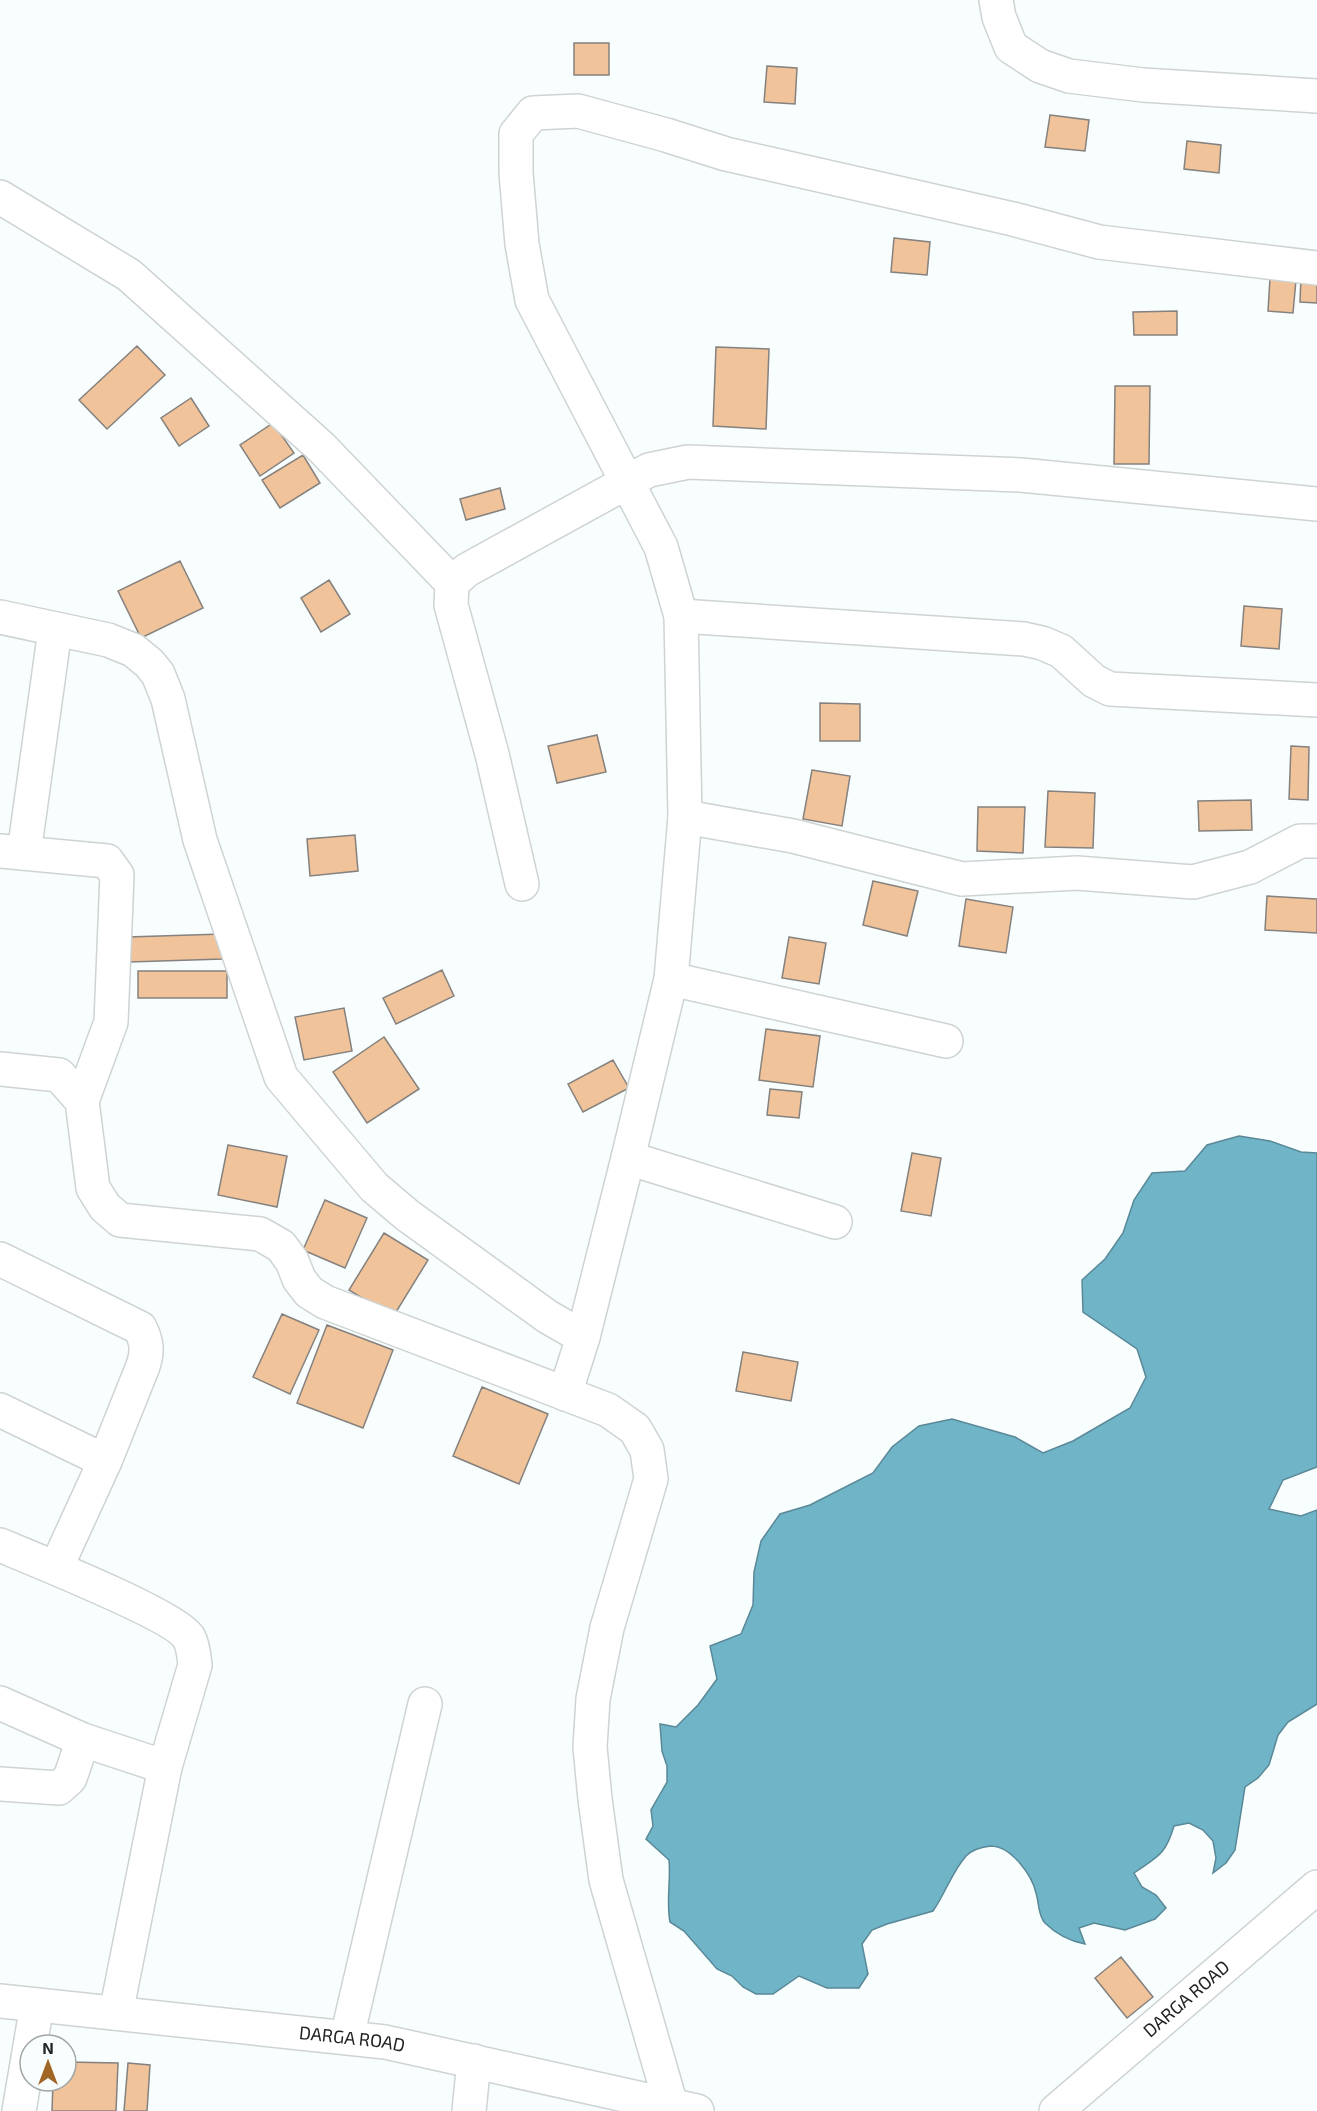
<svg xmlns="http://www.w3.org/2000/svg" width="1317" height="2111" font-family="'Exo 2',sans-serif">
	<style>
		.water { fill: #70b4c8; stroke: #598897; stroke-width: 1.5 }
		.building { fill: #f0c39a; stroke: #84817e; stroke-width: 1.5 }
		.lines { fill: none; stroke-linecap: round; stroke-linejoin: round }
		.minor-casing { stroke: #ced3d4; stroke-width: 36 }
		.minor { stroke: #fff; stroke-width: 33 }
		.labels { text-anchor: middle; stroke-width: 4.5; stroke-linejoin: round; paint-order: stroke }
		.street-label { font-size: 18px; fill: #222324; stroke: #f8fdfe }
	</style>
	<rect width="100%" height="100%" fill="#f8fdfe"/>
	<!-- water -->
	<path class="water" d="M1239,1136L1270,1141L1301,1152L1317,1153V1467L1283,1480L1269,1509L1301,1516L1317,1510V1704L1288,1722L1278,1735L1269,1765L1258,1778L1245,1787L1235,1850L1226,1863L1213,1873L1216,1858L1213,1841L1203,1830L1189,1823L1174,1826C1165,1856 1158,1856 1134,1873L1142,1887L1156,1895L1166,1908L1155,1919L1125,1930L1094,1923L1079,1928L1085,1944C1070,1941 1057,1935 1045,1923C1038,1916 1039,1902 1036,1893C1032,1875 1011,1846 991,1846C981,1847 973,1849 966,1856C952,1872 945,1894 933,1911L887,1924L872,1930L862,1944L868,1974L859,1988H827L799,1976L773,1994H756L743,1987L732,1976L717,1969L684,1931L670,1922C666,1901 671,1881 669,1860L646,1839L653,1826L651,1810L667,1782V1766L662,1751L660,1724L676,1727L698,1705L717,1679L710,1646L741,1634L753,1605L754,1572L761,1541L780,1514L810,1505L873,1473L892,1447L919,1426L952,1419L1015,1437L1043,1453L1073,1441L1130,1408L1146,1377L1137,1349L1083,1312L1082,1280L1105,1259L1123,1233L1134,1200L1152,1173L1185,1171L1207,1145Z"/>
	<!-- building -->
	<path class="building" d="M574,43H609V75H574Z
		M767,66L797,68L795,104L764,102Z
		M1050,115L1089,120L1085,151L1045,147Z
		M1187,141L1221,145L1219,173L1184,169Z
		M894,238L930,242L927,275L891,272Z
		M1301,277H1317V303L1300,302Z
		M1270,278L1296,280L1293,313L1268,311Z
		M1177,311V335H1134L1133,312Z
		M137,346L165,375L107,429L79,400Z
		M716,347L769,349L766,429L713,426Z
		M1115,386H1150L1149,464H1114Z
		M191,398L209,426L179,446L161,418Z
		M273,423L294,453L260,476L240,445Z
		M303,455L320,483L280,508L262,480Z
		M500,488L505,509L466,520L460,499Z
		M180,561L203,608L141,638L118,591Z
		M329,580L350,614L321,632L301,598Z
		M1244,606L1282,609L1279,649L1241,646Z
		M820,703L860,704V741H820Z
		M597,735L606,772L557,783L548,746Z
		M1291,746L1309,747L1308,800L1289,799Z
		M812,770L850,776L842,826L803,819Z
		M1048,791L1095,793L1093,848L1045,847Z
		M1251,800L1252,830L1199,831L1198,801Z
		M978,807H1025L1023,853L977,851Z
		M355,835L358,871L310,876L307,839Z
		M873,881L918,891L907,936L863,925Z
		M1267,896L1317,899V933L1265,930Z
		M966,899L1013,907L1006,953L959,946Z
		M222,934L223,959L129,962L128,937Z
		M789,937L826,943L819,984L782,978Z
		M442,970L454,996L396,1024L383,998Z
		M138,971H227V998H138Z
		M344,1008L352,1051L304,1060L295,1017Z
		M766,1029L820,1036L813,1087L759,1080Z
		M384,1037L419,1089L367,1123L333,1072Z
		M613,1060L629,1088L583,1112L568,1084Z
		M770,1089L802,1092L799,1118L767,1115Z
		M228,1145L287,1156L277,1207L218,1195Z
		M912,1153L941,1158L931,1216L901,1211Z
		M325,1200L367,1218L345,1268L303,1250Z
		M384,1233L428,1260L393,1317L349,1290Z
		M282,1314L319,1330L290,1394L253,1377Z
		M327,1325L393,1350L363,1428L297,1403Z
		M743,1352L798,1362L791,1401L736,1391Z
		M482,1387L548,1414L519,1484L453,1456Z
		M1121,1957L1153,1997L1127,2018L1095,1978Z
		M66,2062L118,2063L116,2111H52L53,2081H66Z
		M128,2063L150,2065L147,2111H124Z"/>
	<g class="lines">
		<defs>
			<g id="minor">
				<path d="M996,0L999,17L1011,47L1040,66L1069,76L1143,85L1317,96"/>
				<path d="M0,197L129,275L321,447L452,583L467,570L649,470L688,462L1021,475L1317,504"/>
				<path d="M452,583L451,605L492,754L522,884"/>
				<path d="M681,616L1024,639L1042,643L1061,651L1094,681L1110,689L1317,700"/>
				<path d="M0,617L108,640L133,650L149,663L158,674L168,699L200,840L281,1077L374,1187L407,1215L548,1317L583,1337"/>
				<path d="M685,817L793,836L962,879L1077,873L1193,882L1250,867L1300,841H1317"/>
				<path d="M0,851L107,861L117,875L111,1022L82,1101"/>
				<path d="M24,853L55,630"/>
				<path d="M671,979L946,1041"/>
				<path d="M0,1069L59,1075L82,1101L93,1188L105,1207L120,1220L260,1234L281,1246L292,1261L299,1279L309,1292L325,1302L608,1410L635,1429L647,1450L651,1479L607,1628L593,1699L590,1747L595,1799L606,1880L671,2105"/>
				<path d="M835,1222L628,1158L671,979L685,817L681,616L661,547L532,300L522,244L516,173V134L533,113L578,111L666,135L726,154L1013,219L1099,242L1317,268"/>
				<path d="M0,1259L140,1328C147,1342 148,1351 143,1366L105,1461L56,1568"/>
				<path d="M565,1394L583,1337L628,1158"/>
				<path d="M0,1410L105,1461"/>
				<path d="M0,1545C31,1558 176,1616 189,1638C193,1645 194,1656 195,1665L165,1767L116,2013"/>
				<path d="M0,1703L83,1740L165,1767"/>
				<path d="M0,1784L59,1788L70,1778L83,1740"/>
				<path id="s1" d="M0,2001L385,2042L697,2111"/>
				<path d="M347,2037L425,1704"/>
				<path d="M19,2111L37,2005"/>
				<path d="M469,2111L474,2061"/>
				<path id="s2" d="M1056,2111L1317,1887"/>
			</g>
		</defs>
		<!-- minor casing -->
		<use href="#minor" class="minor-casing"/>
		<!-- minor -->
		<use href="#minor" class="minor"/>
	</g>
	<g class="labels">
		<!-- street labels -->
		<g class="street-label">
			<text dy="6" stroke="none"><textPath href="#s2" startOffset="172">DARGA ROAD</textPath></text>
			<text dy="6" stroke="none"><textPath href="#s1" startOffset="354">DARGA ROAD</textPath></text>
		</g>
	</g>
	<!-- north arrow -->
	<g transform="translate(48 2063)"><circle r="28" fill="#f8fdfe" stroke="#a2a6a7" stroke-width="1.5"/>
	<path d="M0-4.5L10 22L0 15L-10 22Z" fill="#a16727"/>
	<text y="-9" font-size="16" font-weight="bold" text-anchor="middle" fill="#222324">N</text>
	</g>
</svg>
